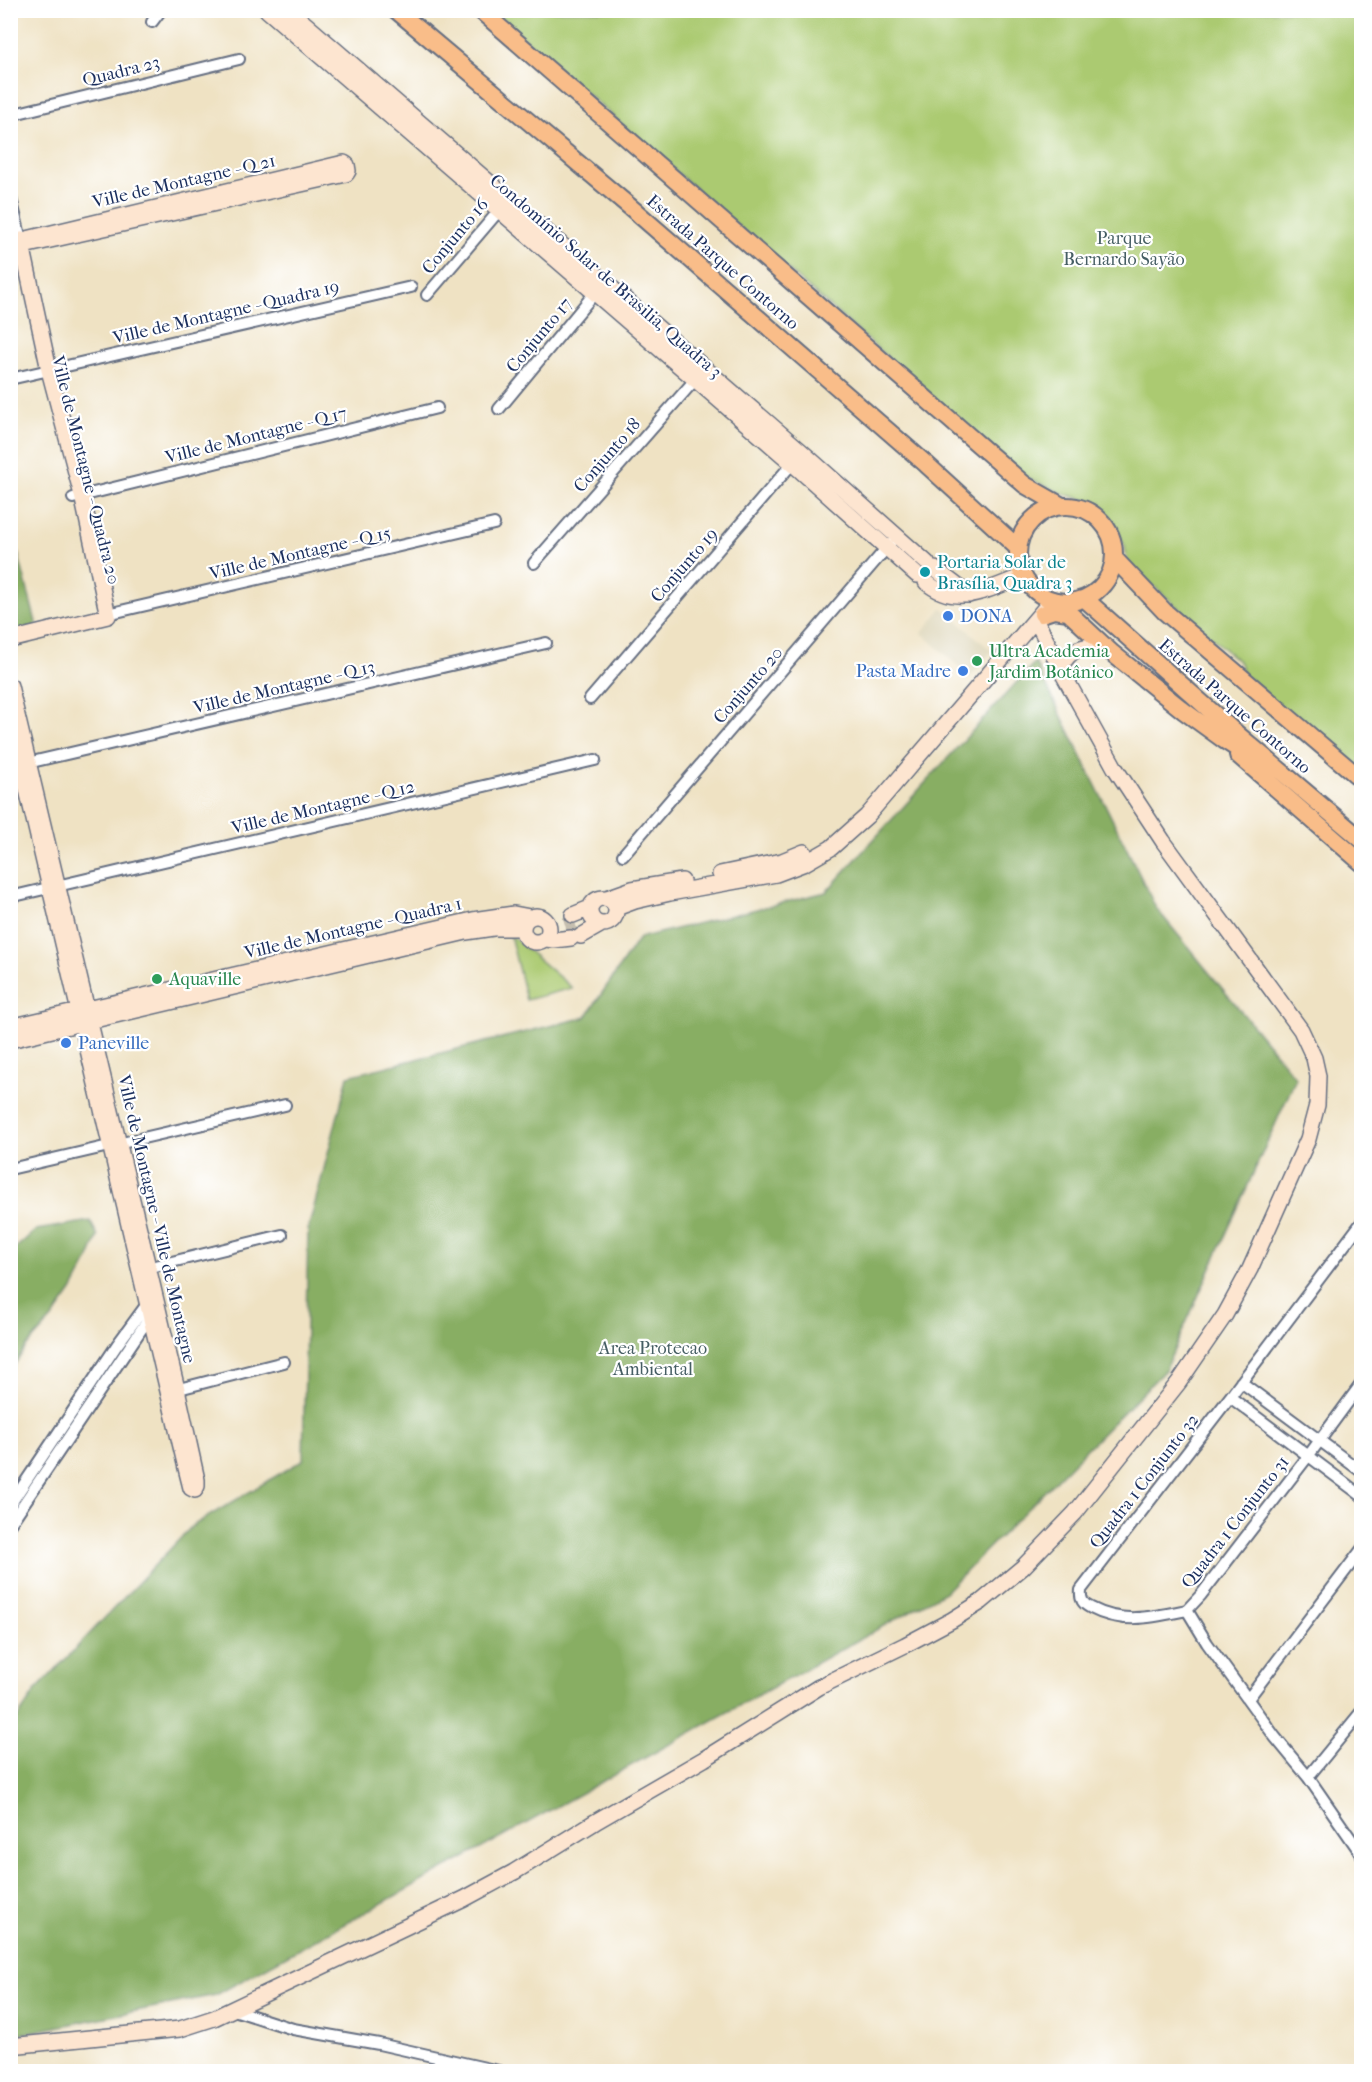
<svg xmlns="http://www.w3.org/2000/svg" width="1372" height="2082" font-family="'IM FELL French Canon',serif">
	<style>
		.built { fill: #dcd4b6 }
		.green { fill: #abca71; stroke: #637c68; stroke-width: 1.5 }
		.forest { fill: #88ae63; stroke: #526e60; stroke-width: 1.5 }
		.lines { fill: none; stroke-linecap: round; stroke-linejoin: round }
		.secondary-tunnel { stroke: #c5beaf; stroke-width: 15; stroke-dasharray: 15 8; stroke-linecap: butt }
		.street-casing { stroke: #656e81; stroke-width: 14 }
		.secondary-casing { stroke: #656e81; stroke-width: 18 }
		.primary-casing { stroke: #656e81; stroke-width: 20 }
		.street { stroke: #fff; stroke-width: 10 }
		.secondary { stroke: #fde5d0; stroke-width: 15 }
		.primary { stroke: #f9bd89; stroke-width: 16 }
		.culture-dot { fill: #0f9aa8; stroke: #fff; stroke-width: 2 }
		.shop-dot { fill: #3f7fe0; stroke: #fff; stroke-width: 2 }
		.leisure-dot { fill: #2e9e5b; stroke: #fff; stroke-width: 2 }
		.labels { text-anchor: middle; stroke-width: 4.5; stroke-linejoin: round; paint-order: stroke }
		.street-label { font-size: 18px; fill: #1b2f5e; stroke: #fff }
		.park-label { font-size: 18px; fill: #465e64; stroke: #fff }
		.culture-label { font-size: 18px; fill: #0d838f; stroke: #fff; text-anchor: start }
		.shop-label { font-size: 18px; fill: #366cbe; stroke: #fff; text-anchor: start }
		.leisure-label { font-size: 18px; fill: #27864d; stroke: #fff; text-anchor: start }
	</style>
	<rect width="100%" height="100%" fill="#fff"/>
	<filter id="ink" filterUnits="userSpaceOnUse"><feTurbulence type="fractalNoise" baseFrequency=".0167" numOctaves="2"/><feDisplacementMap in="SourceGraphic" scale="12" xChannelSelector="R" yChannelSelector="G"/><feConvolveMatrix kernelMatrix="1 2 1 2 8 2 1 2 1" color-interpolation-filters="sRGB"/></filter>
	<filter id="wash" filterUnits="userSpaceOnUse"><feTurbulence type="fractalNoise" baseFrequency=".008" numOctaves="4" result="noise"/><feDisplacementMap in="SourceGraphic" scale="24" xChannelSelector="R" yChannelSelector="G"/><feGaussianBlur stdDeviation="1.35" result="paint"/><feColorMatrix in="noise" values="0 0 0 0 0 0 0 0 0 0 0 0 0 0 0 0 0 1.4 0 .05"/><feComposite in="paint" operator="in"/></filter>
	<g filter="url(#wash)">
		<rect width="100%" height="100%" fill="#efe2c3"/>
		<!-- built -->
		<path class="built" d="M942,608L992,651L970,677L922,633Z"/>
		<!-- green -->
		<path class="green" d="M493,11H1361V780L1245,680L1240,663L1127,562L1125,547L1114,522L1092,502L1064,494L1023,476Z
			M510,935L572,988L526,1000Z"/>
		<!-- forest -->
		<path class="forest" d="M10,543L18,553L37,626L14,632L10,620Z
			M1035,662L1156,908L1296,1078L1165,1370L945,1592L216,1995L11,2036V1727L37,1689L192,1526L303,1460L308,1230L348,1076L586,1017L639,938L826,892Z
			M90,1221L98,1236L87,1263L72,1291L52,1319L26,1347L11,1370V1252L36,1230Z"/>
	</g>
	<g filter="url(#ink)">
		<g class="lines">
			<!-- secondary-tunnel -->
			<path class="secondary-tunnel" d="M565,925L575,922"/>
			<defs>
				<path id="street" d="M152,22L161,10
					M10,115L239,59
					M10,194L21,240
					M427,295L503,206
					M10,379L411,287
					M499,409L598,289
					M73,498L437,408
					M534,563L700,374
					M108,616L112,613L494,524
					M590,699L797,458
					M10,767L546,643
					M623,855L890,544
					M10,897L595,760
					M10,1169L285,1105
					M143,1269L282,1235
					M1241,1382L1362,1472
					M171,1391L284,1362
					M1230,1397L1362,1496
					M10,1505L117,1345L150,1300
					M10,1524L153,1312
					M1187,1610C1153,1617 1123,1625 1091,1608C1083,1604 1080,1600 1081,1590L1230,1397L1362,1222
					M1187,1610L1207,1643L1275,1737L1308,1777L1362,1855
					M1187,1610L1201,1595L1309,1455L1362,1383
					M1248,1699L1362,1549
					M1308,1777L1362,1711
					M231,2009L293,2029L379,2044L503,2072"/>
				<path id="secondary" d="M267,10L792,463L917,575
					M289,10L802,452L927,563
					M10,243L344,163L347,165L348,171L346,174L10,249
					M935,569L969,595
					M926,582C957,609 990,588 1023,576
					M10,640L108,616L82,495L49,370L21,240
					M1060,668C1071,646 1090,641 1112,653
					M10,686L177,1389L197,1480V1486L195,1490L191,1488L186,1468L10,717
					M720,874L782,861L804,852
					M607,898L632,889L682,881
					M590 911a13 13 0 1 1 26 0a13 13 0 1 1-26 0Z
					M616,908L635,901L670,893L776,874L805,863L831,848L867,816L1052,600
					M573,915L590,908
					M523 929a13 13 0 1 1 26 0a13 13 0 1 1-26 0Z
					M581,936L602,924
					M546,939L554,940L571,938
					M10,1027L473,920L514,914L530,917
					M10,1040L466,932L493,928H522
					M10,2046L180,2029L214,2018L464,1899L514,1872L595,1822L704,1759L819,1687L905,1645L952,1620L981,1602L1023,1567L1075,1513L1179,1382L1225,1315L1250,1269L1308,1139L1317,1105L1318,1076L1314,1058L1301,1030L1163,841L1115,768L1063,674L1036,620"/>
				<path id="primary" d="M396,10L635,211L926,464L1018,548
					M480,10L1025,485L1062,506
					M1018 554a48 48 0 1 1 96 0a48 48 0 1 1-96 0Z
					M1114,558L1165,612L1362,780
					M1085,599L1230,728L1362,840
					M1042,614L1054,610L1068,612L1112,653L1184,711L1224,740L1252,758
					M1238,755L1362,863"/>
			</defs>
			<!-- street casing -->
			<use href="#street" class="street-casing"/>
			<!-- secondary casing -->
			<use href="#secondary" class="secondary-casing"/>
			<!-- primary casing -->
			<use href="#primary" class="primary-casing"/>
			<!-- street -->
			<use href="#street" class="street"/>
			<!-- secondary -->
			<use href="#secondary" class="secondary"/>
			<!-- primary -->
			<use href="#primary" class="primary"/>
		</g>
	</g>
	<!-- markers -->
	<circle class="culture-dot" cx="925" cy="572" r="6"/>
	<g class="shop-dot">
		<circle cx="948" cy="616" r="6"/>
		<circle cx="963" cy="671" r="6"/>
		<circle cx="66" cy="1043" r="6"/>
	</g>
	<g class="leisure-dot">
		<circle cx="977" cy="661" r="6"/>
		<circle cx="157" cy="979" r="6"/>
	</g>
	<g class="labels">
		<!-- street labels -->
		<g class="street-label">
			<text transform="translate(121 71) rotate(-14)" y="6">Quadra 23</text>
			<text transform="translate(184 181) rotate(-13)" y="6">Ville de Montagne - Q 21</text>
			<text transform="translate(455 236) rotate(-50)" y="6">Conjunto 16</text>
			<text transform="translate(723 262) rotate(41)" y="6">Estrada Parque Contorno</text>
			<text transform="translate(606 276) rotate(41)" y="6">Condomínio Solar de Brasilia, Quadra 3</text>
			<text transform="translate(226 312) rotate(-13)" y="6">Ville de Montagne - Quadra 19</text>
			<text transform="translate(539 335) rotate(-50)" y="6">Conjunto 17</text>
			<text transform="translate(256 435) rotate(-14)" y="6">Ville de Montagne - Q 17</text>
			<text transform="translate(607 455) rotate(-49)" y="6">Conjunto 18</text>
			<text transform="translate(86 470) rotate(76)" y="6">Ville de Montagne - Quadra 20</text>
			<text transform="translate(300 553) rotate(-13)" y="6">Ville de Montagne - Q 15</text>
			<text transform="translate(684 565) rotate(-49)" y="6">Conjunto 19</text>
			<text transform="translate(748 685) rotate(-49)" y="6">Conjunto 20</text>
			<text transform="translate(284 687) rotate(-13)" y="6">Ville de Montagne - Q 13</text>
			<text transform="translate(1235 706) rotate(41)" y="6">Estrada Parque Contorno</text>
			<text transform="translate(323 807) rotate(-13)" y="6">Ville de Montagne - Q 12</text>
			<text transform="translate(353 928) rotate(-13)" y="6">Ville de Montagne - Quadra 1</text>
			<text transform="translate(157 1219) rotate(77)" y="6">Ville de Montagne - Ville de Montagne</text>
			<text transform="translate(1144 1481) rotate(-52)" y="6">Quadra 1 Conjunto 32</text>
			<text transform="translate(1235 1522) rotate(-52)" y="6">Quadra 1 Conjunto 31</text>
		</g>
		<!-- park labels -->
		<g class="park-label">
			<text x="1124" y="244">Parque<tspan x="1124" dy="21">Bernardo Sayão</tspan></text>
			<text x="653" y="1354">Area Protecao<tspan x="653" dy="21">Ambiental</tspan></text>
		</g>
		<!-- culture labels -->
		<g class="culture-label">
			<text x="937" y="568">Portaria Solar de<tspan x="937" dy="21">Brasília, Quadra 3</tspan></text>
		</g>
		<!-- shop labels -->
		<g class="shop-label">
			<text x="960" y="622">DONA</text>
			<text x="951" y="677" text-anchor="end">Pasta Madre</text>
			<text x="78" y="1049">Paneville</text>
		</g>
		<!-- leisure labels -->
		<g class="leisure-label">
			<text x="989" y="657">Ultra Academia<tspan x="989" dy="21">Jardim Botânico</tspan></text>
			<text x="169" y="985">Aquaville</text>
		</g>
	</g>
	<!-- margin -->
	<rect width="1372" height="2082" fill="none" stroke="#fff" stroke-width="36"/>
</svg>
